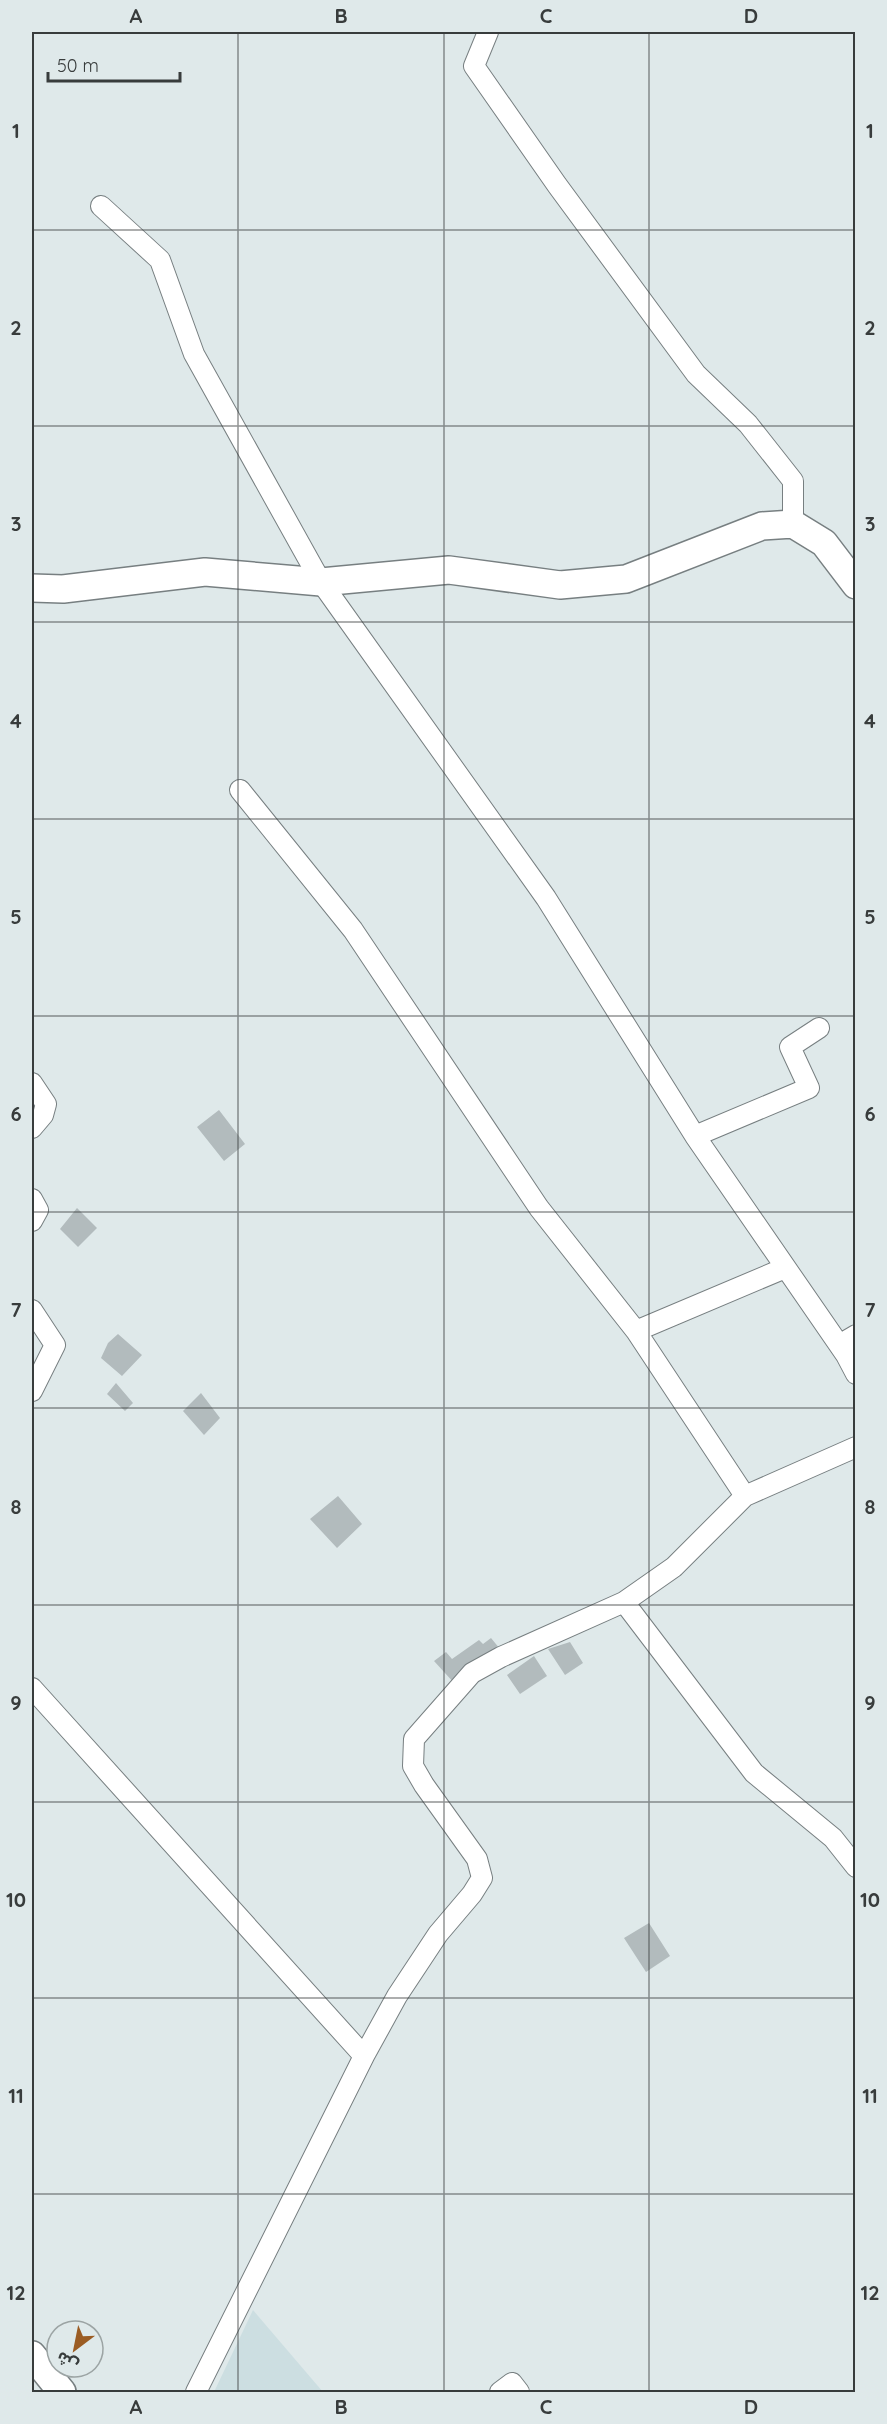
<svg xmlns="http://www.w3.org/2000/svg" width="887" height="2424" font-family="Quicksand,'Noto Sans Arabic',sans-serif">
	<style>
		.built { fill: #ccdee1 }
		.building { fill: #b2bbbd }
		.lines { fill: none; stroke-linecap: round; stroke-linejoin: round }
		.street-casing { stroke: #777f81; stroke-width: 22 }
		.secondary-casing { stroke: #777f81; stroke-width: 30 }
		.street { stroke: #fff; stroke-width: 20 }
		.secondary { stroke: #fff; stroke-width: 27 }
		.grid { fill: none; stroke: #383c3c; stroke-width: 1.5; stroke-opacity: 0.55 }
		.neatline { fill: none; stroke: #383c3c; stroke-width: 2 }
		.grid-label { font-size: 20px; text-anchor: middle; font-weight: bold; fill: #383c3c }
	</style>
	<rect width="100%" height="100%" fill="#dfe9ea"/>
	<!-- built -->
	<path class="built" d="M253,2310L323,2392H214Z"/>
	<!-- building -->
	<path class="building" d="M219,1110L245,1144L224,1161L197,1127Z
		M77,1208L97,1228L78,1247L60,1229Z
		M118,1334L142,1355L122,1376L101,1358L108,1343Z
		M116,1383L133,1403L125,1411L107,1394Z
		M201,1393L220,1418L204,1435L183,1411Z
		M338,1496L362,1524L337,1548L310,1519Z
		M491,1638L500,1649L455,1684L434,1661L446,1652L452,1659L479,1640L483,1644Z
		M570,1642L583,1663L565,1675L548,1649Z
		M534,1656L547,1676L520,1694L507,1675Z
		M649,1923L670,1956L646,1972L624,1938Z"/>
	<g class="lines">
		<defs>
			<path id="street" d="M488,32L474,66L557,185L696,374L748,424L793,481V524
				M101,206L160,260L194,354L321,582L546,898L695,1136L846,1355L856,1374
				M240,790L353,930L539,1208L636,1331L745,1496L674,1567L624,1602
				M32,1083L46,1104L43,1115L32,1128
				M695,1136L809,1088L790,1047L819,1028
				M32,1199L38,1210L32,1221
				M32,1310L55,1345L32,1391
				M636,1331L785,1268
				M839,1345L856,1335
				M745,1496L856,1447
				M32,1688L364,2056
				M196,2392L364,2056L397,1996L438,1934L472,1894L482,1878L477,1859L424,1785L413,1766L414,1739L472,1673L501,1657L624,1602L754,1773L833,1838L856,1867
				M500,2392L512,2383L519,2392"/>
			<path id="secondary" d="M32,588L63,589L205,572L321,582L449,570L560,585L626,579L762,526L793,524L824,543L856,585
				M32,2355L62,2392"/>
		</defs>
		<!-- street casing -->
		<use href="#street" class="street-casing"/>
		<!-- secondary casing -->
		<use href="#secondary" class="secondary-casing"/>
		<!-- street -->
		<use href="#street" class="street"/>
		<!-- secondary -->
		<use href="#secondary" class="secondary"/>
	</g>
	<!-- grid -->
	<path class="grid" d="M238,32V2392M444,32V2392M649,32V2392M32,230H856M32,426H856M32,622H856M32,819H856M32,1016H856M32,1212H856M32,1408H856M32,1605H856M32,1802H856M32,1998H856M32,2194H856"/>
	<!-- border -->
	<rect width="887" height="2424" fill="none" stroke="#dfe9ea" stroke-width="66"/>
	<!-- north arrow -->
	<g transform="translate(75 2349) rotate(212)"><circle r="28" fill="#dfe9ea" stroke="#9ca4a4" stroke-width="1.5"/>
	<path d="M0-4.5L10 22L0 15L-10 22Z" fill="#9b5c23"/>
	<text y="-9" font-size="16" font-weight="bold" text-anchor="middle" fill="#383c3c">ش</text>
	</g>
	<!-- scale -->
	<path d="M48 72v9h132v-9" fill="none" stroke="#383c3c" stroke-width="3"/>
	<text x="57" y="72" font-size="18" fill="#383c3c" stroke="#dfe9ea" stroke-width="4.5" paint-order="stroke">50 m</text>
	<rect x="33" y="33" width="821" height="2358" class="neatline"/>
	<g class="grid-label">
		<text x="136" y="23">A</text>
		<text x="341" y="23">B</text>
		<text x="546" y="23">C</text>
		<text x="751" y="23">D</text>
		<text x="16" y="138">1</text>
		<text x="870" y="138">1</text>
		<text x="16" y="335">2</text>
		<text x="870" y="335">2</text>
		<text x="16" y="531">3</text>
		<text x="870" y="531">3</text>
		<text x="16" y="728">4</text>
		<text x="870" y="728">4</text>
		<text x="16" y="924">5</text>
		<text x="870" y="924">5</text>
		<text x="16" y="1121">6</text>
		<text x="870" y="1121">6</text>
		<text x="16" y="1317">7</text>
		<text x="870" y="1317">7</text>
		<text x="16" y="1514">8</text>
		<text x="870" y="1514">8</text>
		<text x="16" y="1710">9</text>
		<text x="870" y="1710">9</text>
		<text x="16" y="1907">10</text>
		<text x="870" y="1907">10</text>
		<text x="16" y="2103">11</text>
		<text x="870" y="2103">11</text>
		<text x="16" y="2300">12</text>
		<text x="870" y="2300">12</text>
		<text x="136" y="2414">A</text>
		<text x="341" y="2414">B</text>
		<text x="546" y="2414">C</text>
		<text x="751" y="2414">D</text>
	</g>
</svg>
